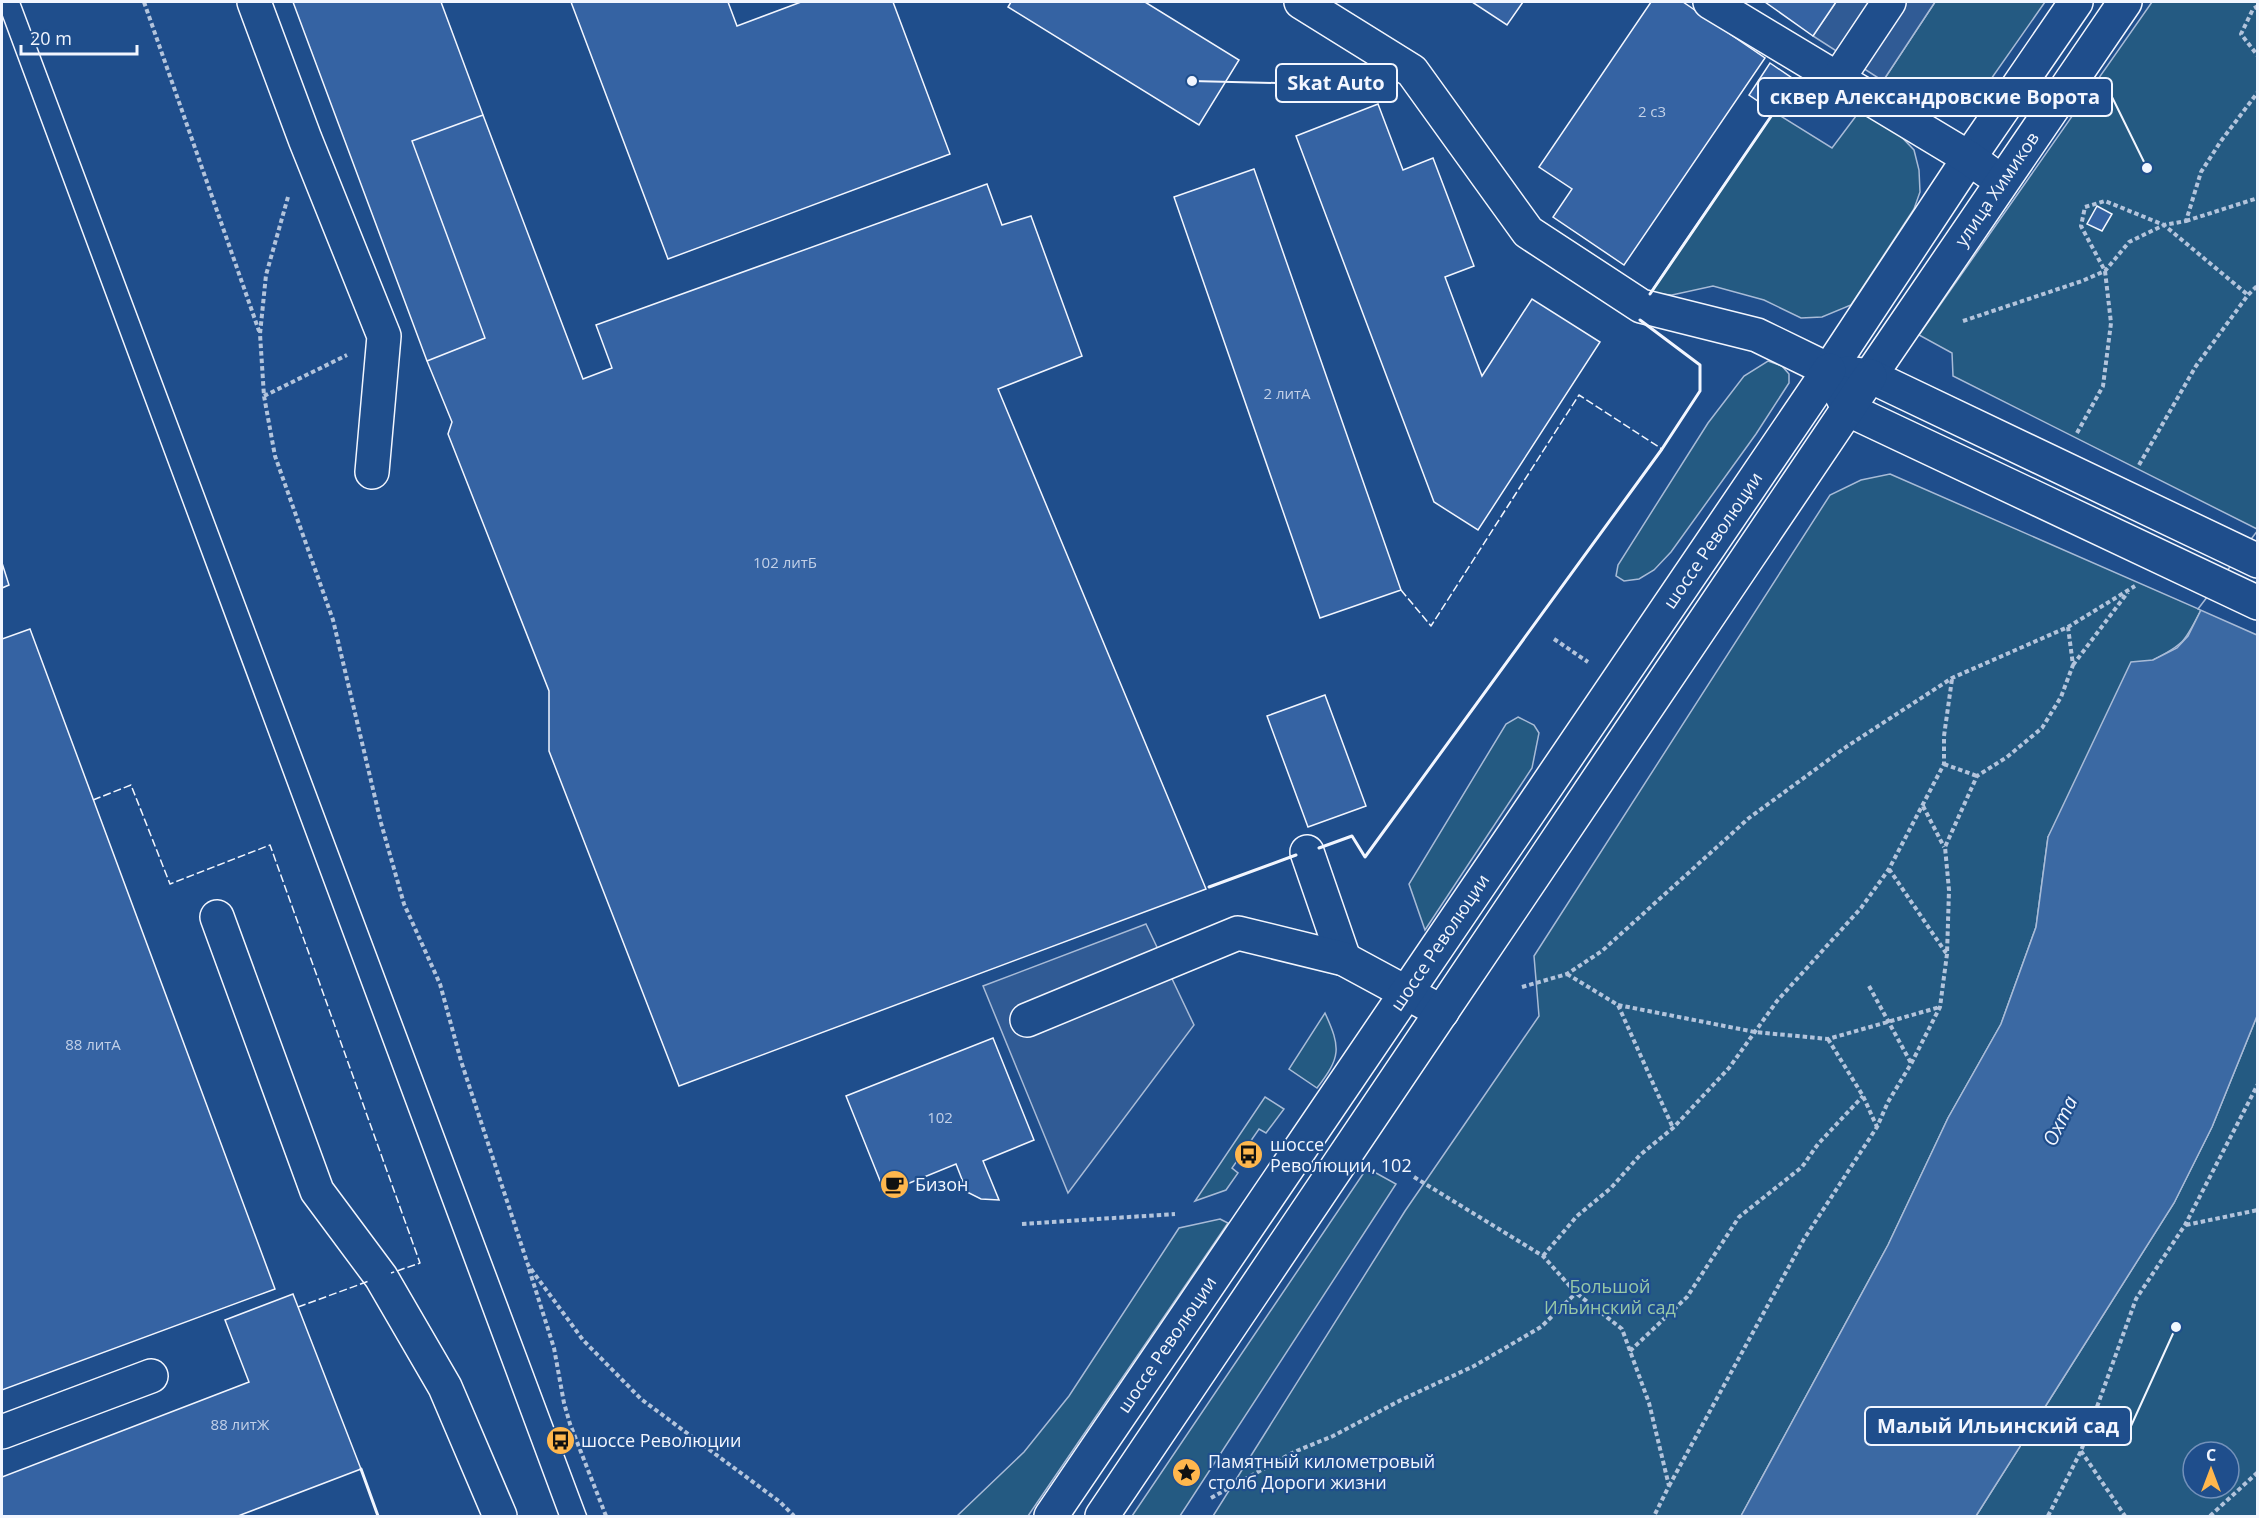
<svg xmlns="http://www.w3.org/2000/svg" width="2259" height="1518" font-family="'Open Sans',sans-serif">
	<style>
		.green { fill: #245a82; stroke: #a8bbd7; stroke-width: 1.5; fill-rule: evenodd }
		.parking { fill: #305b95; stroke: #a8bbd7; stroke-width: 1.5 }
		.water { fill: #3b69a3; stroke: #a8bbd7; stroke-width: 1.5 }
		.pier { fill: #1f4e8c; stroke: #a8bbd7; stroke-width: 1.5 }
		.building { fill: #3563a3; stroke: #f2f6ff; stroke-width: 1.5 }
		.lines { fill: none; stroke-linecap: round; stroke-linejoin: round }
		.minor-casing { stroke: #f2f6ff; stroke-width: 36 }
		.major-casing { stroke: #f2f6ff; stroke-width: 36 }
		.path { stroke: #b3c4dc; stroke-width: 4; stroke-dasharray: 4.5 3; stroke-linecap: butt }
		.minor { stroke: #1f4e8c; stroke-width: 33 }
		.major { stroke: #1f4e8c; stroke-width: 33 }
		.tram { stroke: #f2f6ff; stroke-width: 1.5 }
		.fence { stroke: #f2f6ff; stroke-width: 1.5; stroke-dasharray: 8 3; stroke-linecap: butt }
		.wall { stroke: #f2f6ff; stroke-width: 3 }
		.labels { text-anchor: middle; stroke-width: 4.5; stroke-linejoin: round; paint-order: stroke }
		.number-label { font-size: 15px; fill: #c3d1e8 }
		.street-label { font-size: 18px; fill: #f2f6ff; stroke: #1f4e8c }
		.poi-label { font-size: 18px; fill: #f2f6ff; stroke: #1f4e8c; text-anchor: start }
		.park-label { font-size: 18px; fill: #97c8a6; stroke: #1f4e8c }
		.water-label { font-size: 20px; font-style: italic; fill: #f2f6ff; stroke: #1f4e8c }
		.leader { fill: none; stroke: #f2f6ff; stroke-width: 2 }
		.callout-dot { fill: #f2f6ff; stroke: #1f4e8c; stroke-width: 2 }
		.callout { fill: #1f4e8c; stroke: #f2f6ff; stroke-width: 2 }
		.callout-label { font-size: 20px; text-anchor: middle; font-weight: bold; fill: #f2f6ff }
	</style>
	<rect width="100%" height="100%" fill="#1f4e8c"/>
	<!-- green -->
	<path class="green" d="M1935,2H2045L1989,82L1963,102L1938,106L1912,103L1883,81Z
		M2152,2H2257V529L1953,376L1952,353L1919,335Z
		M1774,112L1832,148L1859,112L1890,125L1914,150L1919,170L1920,192L1914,209L1851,305L1822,317L1801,318L1764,300L1713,286L1672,295L1650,293Z
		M1768,361L1782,366L1789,374V383L1756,434L1671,552L1654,570L1639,579L1624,581L1616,576L1618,565L1708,423L1744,376Z
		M1890,474L2201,610C2185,641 2185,644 2153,660L2048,837L2036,927L2001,1024L1948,1118L1888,1245L1741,1516H1213L1405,1211L1539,1016L1534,956L1830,495L1861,480Z
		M1518,717L1534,725L1539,733L1532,768L1425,930L1409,884L1506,724Z
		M1325,1013C1341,1048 1341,1057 1317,1088L1289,1069Z
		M2257,1016V1516H1976L2174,1203L2212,1127ZM2193,1452H2229V1488H2193Z
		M1265,1097L1284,1109L1266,1133L1259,1129L1232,1168L1238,1173L1226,1190L1195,1201Z
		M1367,1168L1396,1184L1180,1516H1132Z
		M1220,1219L1228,1223L1028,1516H957L1024,1452L1069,1396L1179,1228Z"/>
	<!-- parking -->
	<path class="parking" d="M1836,2H1935L1883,81L1813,36Z
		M1146,924L1194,1025L1068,1193L983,986Z"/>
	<!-- water -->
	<path class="water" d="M2257,533V1016L2212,1127L2174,1203L1976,1516H1741L1888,1245L1948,1118L2001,1024L2036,927L2048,837L2131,662L2153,660L2177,648L2188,636L2201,610Z"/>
	<!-- pier -->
	<path class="pier" d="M2258,530L2257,635L2198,609Z"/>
	<!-- building -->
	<path class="building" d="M293,2H441L483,115L412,141L485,338L427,361Z
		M571,2H728L737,26L801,2H893L950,154L668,259Z
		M1011,2H1145L1239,60L1199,125L1008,7Z
		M1472,2H1523L1507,25Z
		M1651,2H1683L1765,58L1624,265L1553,217L1572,189L1539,167Z
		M1765,2H1836L1813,36Z
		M1770,63L1795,80L1774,112L1749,95Z
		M1378,104L1403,170L1433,158L1474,266L1445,277L1482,376L1532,299L1600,342L1478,530L1434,502L1296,136Z
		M483,115L583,379L612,368L596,325L987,184L1002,225L1031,216L1082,356L998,389L1206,889L679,1086L549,751V691L448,434L452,422L427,361L485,338L412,141Z
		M1254,169L1401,590L1320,618L1174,197Z
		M2097,206L2112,214L2102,231L2087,224Z
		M2,563L9,585L2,588Z
		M30,629L275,1289L2,1390V639Z
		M1325,695L1366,806L1308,827L1267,716Z
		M993,1038L1034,1140L983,1161L999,1200L981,1199L967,1192L956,1164L885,1193L846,1096Z
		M293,1294L361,1469L238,1516H2V1477L249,1382L225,1320Z"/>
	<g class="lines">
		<defs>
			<g id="minor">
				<path d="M254,2L305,139L384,336L372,472"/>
				<path d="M1301,2L1412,71L1528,232L1641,306L1757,335L1829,370L1969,158L2076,2"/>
				<path d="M1710,2L1969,158L1987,171"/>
				<path d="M1837,80L1889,2"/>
				<path id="s1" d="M1870,376L2125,2"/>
				<path d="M1307,852L1344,959"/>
				<path d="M217,917L317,1191L381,1277L445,1387L500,1516"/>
				<path d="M1027,1020L1238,933L1344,959L1442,1012"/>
				<path d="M2,1432L151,1376"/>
			</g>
			<g id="major">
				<path d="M1848,373L1870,376L2258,561"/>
				<path d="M1840,392L1849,410L2258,603"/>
				<path id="s2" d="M1051,1516L1829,370"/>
				<path d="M1102,1516L1870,376"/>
			</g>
		</defs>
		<!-- minor casing -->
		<use href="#minor" class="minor-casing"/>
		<!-- major casing -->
		<use href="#major" class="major-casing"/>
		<!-- path -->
		<path class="path" d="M144,2L259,331
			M2258,6L2253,9L2241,34L2258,56
			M288,197L266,275L260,334L264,396L275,456L333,620L381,823L404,904L440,984L461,1061L528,1265L583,1340L641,1399L780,1502L794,1516
			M2186,221L2258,198
			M1963,321L2082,281L2105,271L2129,242L2164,225L2186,221L2201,172L2221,141L2258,92
			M264,396L347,355
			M2077,433L2103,386L2111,323L2105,271L2081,226L2085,207L2105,201L2164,225L2248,295
			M2139,465L2196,366L2248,295L2258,285
			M1554,639L1588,662
			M2073,665L2128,592
			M1944,764L1977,776
			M1923,806L1944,847
			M1889,869L1946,953
			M1567,974L1618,1005L1673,1128
			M1869,986L1911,1063
			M1522,987L1567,974L1602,951L1749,818L1846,747L1952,678L2068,627L2135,586
			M1618,1005L1755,1032L1828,1039L1940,1007
			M1828,1039L1863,1096L1877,1127
			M1414,1177L1543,1256L1576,1293L1622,1329L1649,1403L1669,1486L1654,1516
			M1022,1224L1175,1214
			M2186,1225L2258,1210
			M1543,1256L1577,1216L1611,1188L1640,1155L1673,1128L1729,1068L1777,1001L1861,908L1889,869L1944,764V736L1952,679
			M529,1269L554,1348L564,1403L570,1424L606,1516
			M1630,1351L1687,1297L1739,1217L1802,1167L1818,1144L1863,1096
			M2081,1451L2125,1516
			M1669,1486L1804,1239L1877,1127L1888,1102L1911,1064L1940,1007L1947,954L1949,890L1945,847L1977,776L2007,757L2042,728L2061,697L2073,665L2068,627
			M1211,1498L1294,1452L1333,1436L1401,1400L1474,1366L1541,1327L1576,1293
			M2048,1516L2081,1451L2136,1299L2185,1225L2258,1084
			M2210,1516L2258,1472"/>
		<!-- minor -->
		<use href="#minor" class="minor"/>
		<!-- major -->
		<use href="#major" class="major"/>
		<!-- tram -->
		<path class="tram" d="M20,2L587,1516
			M2,15L559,1516"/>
		<!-- fence -->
		<path class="fence" d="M1401,590L1431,626L1579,395L1662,449
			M93,800L131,785L170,884L270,845L420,1263L391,1273
			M298,1307L369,1281"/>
		<!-- wall -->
		<path class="wall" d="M1650,294L1774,112
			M1319,848L1352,836L1365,857L1662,449L1700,391V365L1640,320
			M1209,887L1296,855
			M361,1469L378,1516"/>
	</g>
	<!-- icons -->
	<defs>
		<symbol id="bus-disc" viewBox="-11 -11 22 22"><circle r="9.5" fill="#ffb74d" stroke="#1f4e8c"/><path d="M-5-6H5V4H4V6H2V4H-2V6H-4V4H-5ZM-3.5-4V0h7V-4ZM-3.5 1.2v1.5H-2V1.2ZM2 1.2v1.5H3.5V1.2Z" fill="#111"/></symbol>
		<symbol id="cafe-disc" viewBox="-11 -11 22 22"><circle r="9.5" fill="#ffb74d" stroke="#1f4e8c"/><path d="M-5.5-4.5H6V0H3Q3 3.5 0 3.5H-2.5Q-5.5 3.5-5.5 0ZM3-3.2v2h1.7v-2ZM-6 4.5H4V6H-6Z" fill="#111"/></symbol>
		<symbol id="sight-disc" viewBox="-11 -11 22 22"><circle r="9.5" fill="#ffb74d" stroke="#1f4e8c"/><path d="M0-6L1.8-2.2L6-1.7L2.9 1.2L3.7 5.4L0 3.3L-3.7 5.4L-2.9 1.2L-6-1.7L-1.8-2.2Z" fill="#111"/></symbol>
	</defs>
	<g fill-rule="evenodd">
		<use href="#bus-disc" x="1232" y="1138" width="33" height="33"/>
		<use href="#cafe-disc" x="878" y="1168" width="33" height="33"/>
		<use href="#bus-disc" x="544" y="1424" width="33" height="33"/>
		<use href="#sight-disc" x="1170" y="1456" width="33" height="33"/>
	</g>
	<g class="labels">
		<!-- number labels -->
		<g class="number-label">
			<text x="1652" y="117">2 с3</text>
			<text x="1287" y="399">2 литА</text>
			<text x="785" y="568">102 литБ</text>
			<text x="93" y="1050">88 литА</text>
			<text x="940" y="1123">102</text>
			<text x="240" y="1430">88 литЖ</text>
		</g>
		<!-- street labels -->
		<g class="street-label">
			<text dy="6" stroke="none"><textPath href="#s1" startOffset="226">улица Химиков</textPath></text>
			<text dy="6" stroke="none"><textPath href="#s2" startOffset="1179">шоссе Революции</textPath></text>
			<text dy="6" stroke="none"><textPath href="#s2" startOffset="693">шоссе Революции</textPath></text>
			<text dy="6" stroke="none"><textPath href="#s2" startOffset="207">шоссе Революции</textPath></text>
		</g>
		<!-- poi labels -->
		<g class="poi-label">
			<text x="1270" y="1151">шоссе<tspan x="1270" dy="21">Революции, 102</tspan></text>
			<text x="915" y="1191">Бизон</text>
			<text x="581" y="1447">шоссе Революции</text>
			<text x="1208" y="1468">Памятный километровый<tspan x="1208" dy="21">столб Дороги жизни</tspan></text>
		</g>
		<!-- park labels -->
		<g class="park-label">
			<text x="1610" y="1293">Большой<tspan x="1610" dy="21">Ильинский сад</tspan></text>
		</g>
		<!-- water labels -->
		<g class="water-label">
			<text transform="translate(2060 1121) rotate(-64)" y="7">Охта</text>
		</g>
	</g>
	<!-- callouts -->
	<path class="leader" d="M1192 81L1276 83M2147 168L2112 97M2176 1327L2131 1426"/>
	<g class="callout-dot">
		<circle cx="1192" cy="81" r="6"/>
		<circle cx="2147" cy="168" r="6"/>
		<circle cx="2176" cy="1327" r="6"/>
	</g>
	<g class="callout">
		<rect x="1276" y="64" width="121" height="38" rx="6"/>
		<rect x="1758" y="78" width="354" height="38" rx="6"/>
		<rect x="1865" y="1407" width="266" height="38" rx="6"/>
	</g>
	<g class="callout-label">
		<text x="1336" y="90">Skat Auto</text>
		<text x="1935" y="104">сквер Александровские Ворота</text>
		<text x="1998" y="1433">Малый Ильинский сад</text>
	</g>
	<!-- border -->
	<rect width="2259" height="1518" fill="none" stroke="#f2f6ff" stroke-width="6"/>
	<!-- north arrow -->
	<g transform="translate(2211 1470)"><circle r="28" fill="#1f4e8c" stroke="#7391ba" stroke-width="1.5"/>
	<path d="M0-4.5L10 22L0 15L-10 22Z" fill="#ffb74d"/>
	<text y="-9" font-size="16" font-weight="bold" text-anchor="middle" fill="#f2f6ff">С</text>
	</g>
	<!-- scale -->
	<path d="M21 45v9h116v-9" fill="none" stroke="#f2f6ff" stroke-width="3"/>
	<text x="30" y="45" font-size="18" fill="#f2f6ff" stroke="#1f4e8c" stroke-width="4.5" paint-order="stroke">20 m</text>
</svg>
